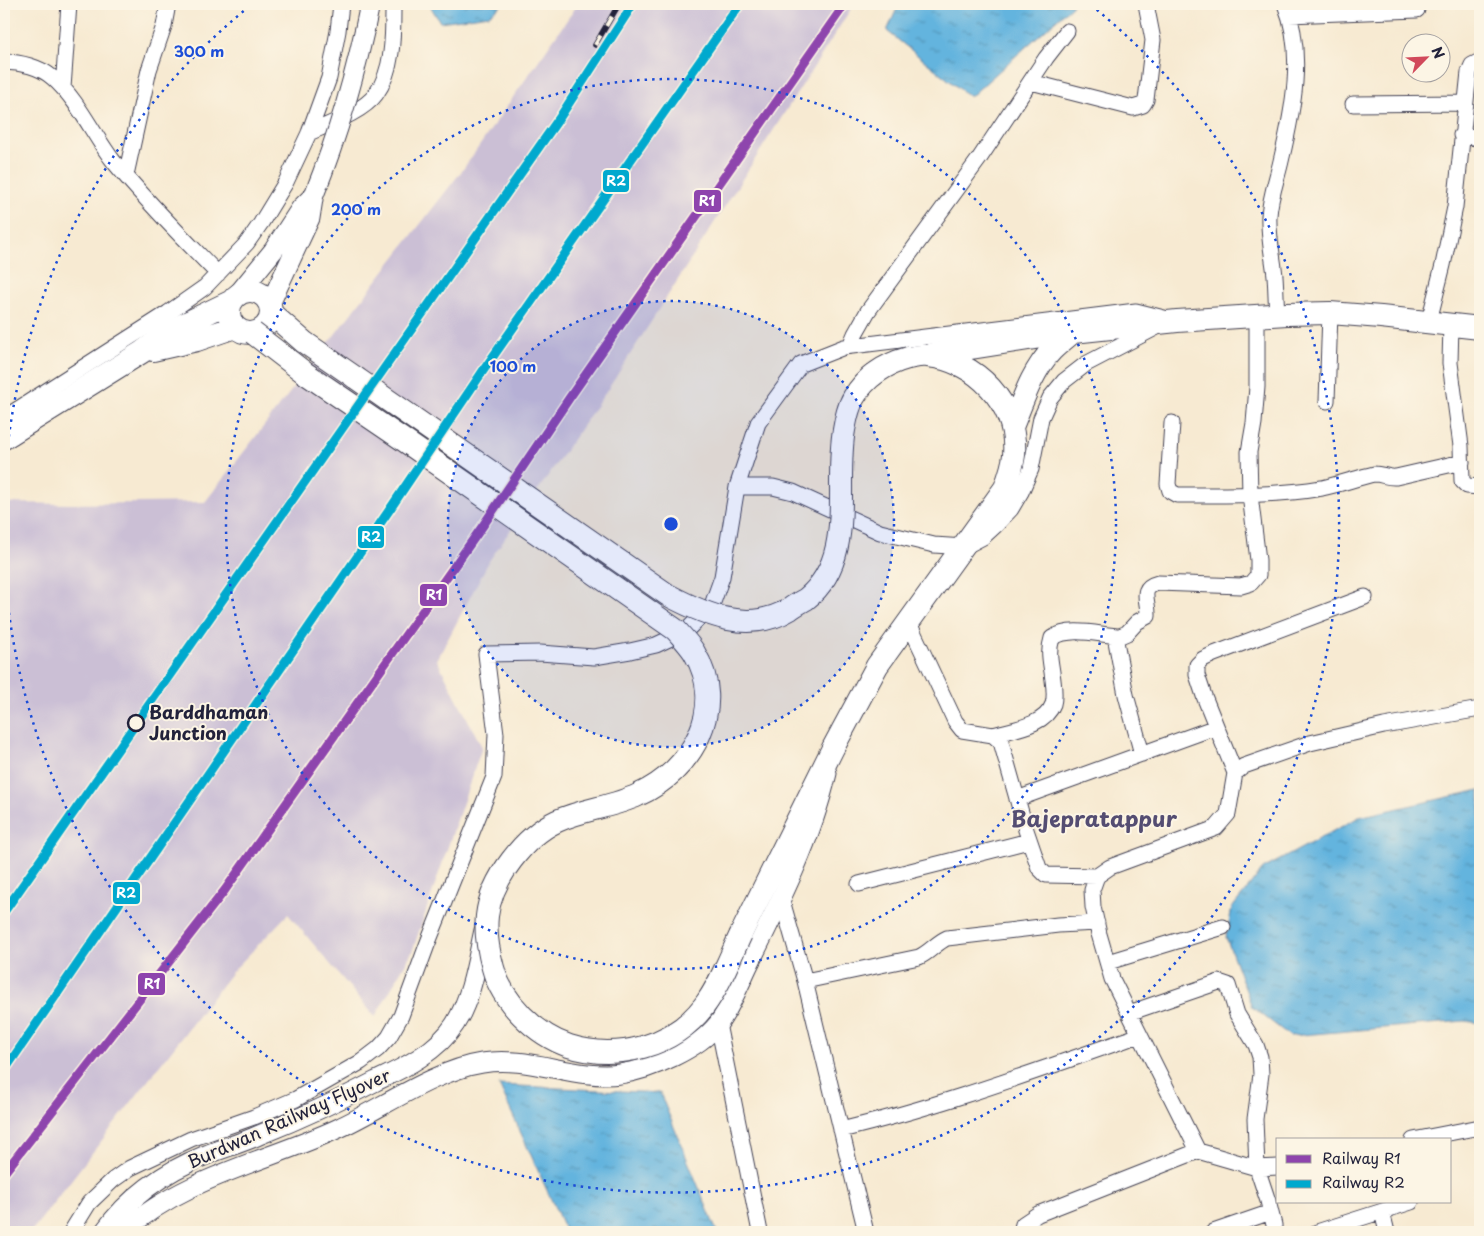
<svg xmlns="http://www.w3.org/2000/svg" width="1484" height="1236" font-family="'Playpen Sans',sans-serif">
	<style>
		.industrial { fill: #cbbfd5 }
		.water { fill: url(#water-ripples); stroke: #426b8c }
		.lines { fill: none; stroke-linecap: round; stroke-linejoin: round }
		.minor-casing { stroke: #424052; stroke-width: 17 }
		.major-casing { stroke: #424052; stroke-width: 21 }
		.highway-casing { stroke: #424052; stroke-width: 24 }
		.minor { stroke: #fff; stroke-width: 15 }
		.major { stroke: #fff; stroke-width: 19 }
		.highway { stroke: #fff; stroke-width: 22 }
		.rail-casing { stroke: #22223b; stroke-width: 5.5 }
		.rail { stroke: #fcf5e5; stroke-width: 4; stroke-dasharray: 11; stroke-linecap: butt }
		.major-bridge-casing { stroke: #424052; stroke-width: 21; stroke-linecap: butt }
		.highway-bridge-casing { stroke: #424052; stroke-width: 24; stroke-linecap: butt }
		.major-bridge { stroke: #fff; stroke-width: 19 }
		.highway-bridge { stroke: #fff; stroke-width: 22 }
		.rail-1-casing { stroke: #fcf5e5; stroke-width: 12 }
		.rail-2-casing { stroke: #fcf5e5; stroke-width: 12 }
		.rail-1 { stroke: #8e44ad; stroke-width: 9 }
		.rail-2 { stroke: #00a9ce; stroke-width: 9 }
		.ring { fill: none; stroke: #1d4ed8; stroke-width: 2.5; stroke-dasharray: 2.5 5 }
		.stop-dot { fill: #fcf5e5; stroke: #22223b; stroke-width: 2.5 }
		.labels { text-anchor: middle; stroke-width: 4; stroke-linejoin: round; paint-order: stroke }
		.stop-label { font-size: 18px; font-weight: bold; fill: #22223b; stroke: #fcf5e5; text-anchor: start }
		.street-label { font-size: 18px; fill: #22223b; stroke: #fcf5e5 }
		.district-label { font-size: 22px; font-weight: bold; fill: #544d72; stroke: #fcf5e5 }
		.centre { fill: #1d4ed8; stroke: #fcf5e5; stroke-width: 2.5 }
		.ring-label { font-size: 15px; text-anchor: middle; font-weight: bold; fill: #1d4ed8; stroke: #fcf5e5; stroke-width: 4; stroke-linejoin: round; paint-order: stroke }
		.line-badge { stroke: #fcf5e5; stroke-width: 2 }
		.badge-label { font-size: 14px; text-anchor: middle; font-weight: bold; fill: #fff }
	</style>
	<defs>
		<pattern id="water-ripples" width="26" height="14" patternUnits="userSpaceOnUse" patternTransform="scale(1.25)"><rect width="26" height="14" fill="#63b4de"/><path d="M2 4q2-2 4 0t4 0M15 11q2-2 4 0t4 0" fill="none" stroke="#5192b5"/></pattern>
	</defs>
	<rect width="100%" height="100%" fill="#fcf5e5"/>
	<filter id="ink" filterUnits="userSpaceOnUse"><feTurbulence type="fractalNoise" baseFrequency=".02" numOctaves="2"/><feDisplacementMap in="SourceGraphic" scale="10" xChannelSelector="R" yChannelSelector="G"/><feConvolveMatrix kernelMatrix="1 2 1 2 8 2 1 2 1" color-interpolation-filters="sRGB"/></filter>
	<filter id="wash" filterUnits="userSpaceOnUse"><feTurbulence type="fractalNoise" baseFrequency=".0096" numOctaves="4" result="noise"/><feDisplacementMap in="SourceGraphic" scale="20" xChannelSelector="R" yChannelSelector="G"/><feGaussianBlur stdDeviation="1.12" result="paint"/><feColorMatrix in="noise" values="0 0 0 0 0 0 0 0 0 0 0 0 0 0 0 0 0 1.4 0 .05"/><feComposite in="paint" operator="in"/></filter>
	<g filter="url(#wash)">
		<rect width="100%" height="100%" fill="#f7ead2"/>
		<!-- industrial -->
		<path class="industrial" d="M578,4H854L610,386L489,561L437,660L482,747L412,952L375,1017L288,914L232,972L31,1232H4V503L72,504L205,502L464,168Z"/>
		<!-- water -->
		<path class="water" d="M429,4H503L489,15L440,22Z
			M899,4H1074L970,97L887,31Z
			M1480,790V1023L1464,1021L1290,1036L1252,1007L1226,937L1232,908L1263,869L1359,817Z
			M499,1085L660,1093L717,1232H566Z"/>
	</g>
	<g filter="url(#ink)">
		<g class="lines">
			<defs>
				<path id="minor" d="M1289,15L1417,10
					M4,62C20,62 41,67 53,78C79,101 93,135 114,162C146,201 182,237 218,274
					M1031,82L1133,108L1143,105L1146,100L1153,40L1146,4
					M63,88L69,4
					M1353,104L1465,103
					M309,133C329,124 363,112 376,94C394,69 393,33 393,4
					M1461,135L1480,138
					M126,175L149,70L164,26L168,4
					M1277,314C1276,302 1276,289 1275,276C1273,256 1268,237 1269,216C1270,197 1277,179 1281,161C1293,111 1305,53 1285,4
					M1429,321L1443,265L1455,207L1469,72L1472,65L1480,61
					M1451,324L1450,363L1461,446L1462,481L1467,486L1480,487
					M850,346L855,334L868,311L979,159L1046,58L1067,31
					M1327,401L1330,313
					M4,418L168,313L205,287L247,243L261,223L286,182L309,133L329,78L338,31L341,4
					M1172,423L1168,484L1170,491L1177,495C1225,495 1275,496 1322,488C1340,484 1357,478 1374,474C1382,474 1388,478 1396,477L1462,462
					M737,487H773L793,492L880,532L934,545L964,547L983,537L995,526L1011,509L1021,492L1031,469L1041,418L1050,398L1064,381L1086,364L1157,327
					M908,621L955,721L962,730L993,735L1001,742L1026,830L1039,868L1046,875L1097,876
					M1115,636L1126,695L1142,754
					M993,735C1013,729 1045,726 1053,704C1056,694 1053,682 1052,672C1050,659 1048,651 1052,638C1071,626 1099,635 1120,636L1127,633L1137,622L1148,616C1149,601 1138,588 1158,583L1241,586L1251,583L1258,575V560L1250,495L1249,452L1254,423L1257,387V315
					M1235,773L1204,696L1197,675V665L1203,659L1214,654L1365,597
					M1017,799L1216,727
					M859,884L1029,841
					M781,897L805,981L866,1232
					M1108,962L1223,927
					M805,981L919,957C930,952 936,943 947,938L1058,925L1097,923
					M1129,1013L1219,982L1228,985L1237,1014L1256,1045L1260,1057L1261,1074L1255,1119L1257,1168L1268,1201L1274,1225V1232
					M718,1024L760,1232
					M841,1130C943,1106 1041,1069 1140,1035
					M1413,1140L1480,1127
					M1278,1167L1257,1168L1198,1151L1112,979L1099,934L1093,907L1092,890L1097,876L1110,867L1216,828L1228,814L1235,773L1244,766L1310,743L1384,726L1480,709
					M1382,1212L1387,1232
					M71,1232L89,1203L113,1180L130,1168L191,1139L254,1117L296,1099L361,1062L378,1049L389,1037L401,1016L427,945L494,777L496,734L486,654L540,653L594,657L630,651L656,645L686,631L712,605L722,577L737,487L758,423L801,364L844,347L1136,311L1164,318
					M1021,1232L1023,1224L1038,1214L1198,1151
					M1213,1232L1271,1212
					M1317,1232L1411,1202"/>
				<path id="major" d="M238,294L273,251L301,208L314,195
					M270,304L310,218L313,199
					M104,1232C129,1197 166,1171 206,1155C223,1148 242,1143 259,1135C299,1119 338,1101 376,1081C404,1068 438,1051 455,1024C472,997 477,961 484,930
					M123,1232C184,1177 266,1162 339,1128C382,1108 436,1070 482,1063C529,1055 574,1080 620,1074C652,1069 698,1049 718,1024C729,1010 740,983 748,966C779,904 811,841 827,773"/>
				<path id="highway" d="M229 312a21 21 0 1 1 42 0a21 21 0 1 1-42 0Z
					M272,314L304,342L356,378
					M153,350L197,340L235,327
					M933,354L1073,332L1177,321L1287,314L1330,313L1381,317L1480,328
					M1012,427C1023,400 1032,371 1052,350C1058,344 1066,338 1073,332
					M4,438L142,352L170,331L232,301
					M741,934L833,748L877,666L1005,488C1009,477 1013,466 1014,455C1018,404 976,360 927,356C921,355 914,357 908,358"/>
			</defs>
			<!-- minor casing -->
			<use href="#minor" class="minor-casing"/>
			<!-- major casing -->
			<use href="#major" class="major-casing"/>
			<!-- highway casing -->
			<use href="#highway" class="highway-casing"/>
			<!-- minor -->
			<use href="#minor" class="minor"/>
			<!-- major -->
			<use href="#major" class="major"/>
			<!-- highway -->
			<use href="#highway" class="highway"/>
			<defs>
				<path id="rail" d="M595,45L619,4
					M4,1071L388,512L485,368L740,4
					M4,1173L225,890L482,527L570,397L845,4"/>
			</defs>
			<!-- rail casing -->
			<use href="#rail" class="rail-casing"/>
			<!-- rail -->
			<use href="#rail" class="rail"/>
			<defs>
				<path id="major-bridge" d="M314,195C339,133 357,69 370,4"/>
				<path id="highway-bridge" d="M253,333L305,373L402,439L676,630C682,637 689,644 694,652C728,708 692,771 638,795C613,807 583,809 557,821C525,836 491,879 487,916C485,934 488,950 493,968C502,1002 536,1035 569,1046C617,1061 673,1047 704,1006C720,985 730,957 741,934
					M356,378L668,595C706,615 749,634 790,609C795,605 801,602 806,599C857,558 834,485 844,430C846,419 848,407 854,397C866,377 886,364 908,358"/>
			</defs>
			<!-- major-bridge casing -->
			<use href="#major-bridge" class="major-bridge-casing"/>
			<!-- highway-bridge casing -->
			<use href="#highway-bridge" class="highway-bridge-casing"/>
			<!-- major-bridge -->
			<use href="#major-bridge" class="major-bridge"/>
			<!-- highway-bridge -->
			<use href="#highway-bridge" class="highway-bridge"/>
			<defs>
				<path id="rail-1" d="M4,1173L225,890L482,527L570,397L845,4"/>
				<path id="rail-2" d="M4,912L560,117L633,4
					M4,1071L388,512L485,368L740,4"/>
			</defs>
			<!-- rail-1 casing -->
			<use href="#rail-1" class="rail-1-casing"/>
			<!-- rail-2 casing -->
			<use href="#rail-2" class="rail-2-casing"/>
			<!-- rail-1 -->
			<use href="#rail-1" class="rail-1"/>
			<!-- rail-2 -->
			<use href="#rail-2" class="rail-2"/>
		</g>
	</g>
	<!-- distance rings -->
	<circle cx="671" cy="524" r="223" fill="#1d4ed8" fill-opacity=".12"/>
	<g class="ring">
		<circle cx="671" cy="524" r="223"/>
		<circle cx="671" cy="524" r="445"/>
		<path d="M4 489A668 668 0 0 1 251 5M1091 5A668 668 0 1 1 4 559"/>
	</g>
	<!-- markers -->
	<circle class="stop-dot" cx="136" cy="723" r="8"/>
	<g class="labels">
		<!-- stop labels -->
		<g class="stop-label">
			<text x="149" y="719">Barddhaman<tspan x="149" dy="21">Junction</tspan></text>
		</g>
		<!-- street labels -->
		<g class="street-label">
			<text transform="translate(289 1119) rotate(-24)" y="6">Burdwan Railway Flyover</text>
		</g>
		<!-- district labels -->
		<g class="district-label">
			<text x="1094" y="827">Bajepratappur</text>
		</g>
	</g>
	<circle cx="671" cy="524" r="8" class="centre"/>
	<g class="ring-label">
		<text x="199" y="57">300 m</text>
		<text x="356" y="215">200 m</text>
		<text x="513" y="372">100 m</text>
	</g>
	<g class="line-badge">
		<rect x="602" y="169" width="28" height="24" rx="5" fill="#00a9ce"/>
		<rect x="693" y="189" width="29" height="24" rx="5" fill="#8e44ad"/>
		<rect x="357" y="525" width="28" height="24" rx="5" fill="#00a9ce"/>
		<rect x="419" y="583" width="29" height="24" rx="5" fill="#8e44ad"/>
		<rect x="112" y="881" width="29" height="24" rx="5" fill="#00a9ce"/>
		<rect x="137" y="972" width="29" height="24" rx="5" fill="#8e44ad"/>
	</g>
	<g class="badge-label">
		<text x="616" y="186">R2</text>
		<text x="707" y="206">R1</text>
		<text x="371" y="542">R2</text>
		<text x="434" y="600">R1</text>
		<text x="126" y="898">R2</text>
		<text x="152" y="989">R1</text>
	</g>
	<!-- margin -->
	<rect width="1484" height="1236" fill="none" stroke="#fcf5e5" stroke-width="20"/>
	<!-- legend -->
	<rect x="1276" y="1138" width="175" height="65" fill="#fcf5e5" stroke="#a5a1a1"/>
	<rect x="1286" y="1155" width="25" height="8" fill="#8e44ad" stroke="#a5a1a1"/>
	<text x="1322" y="1164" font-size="15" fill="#22223b">Railway R1</text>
	<rect x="1286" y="1180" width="25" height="8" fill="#00a9ce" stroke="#a5a1a1"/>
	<text x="1322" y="1188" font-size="15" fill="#22223b">Railway R2</text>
	<!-- north arrow -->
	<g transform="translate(1426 58) rotate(66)"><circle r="24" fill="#fcf5e5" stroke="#a5a1a1"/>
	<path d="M0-4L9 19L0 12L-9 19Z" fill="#d1495b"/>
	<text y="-8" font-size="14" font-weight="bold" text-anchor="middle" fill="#22223b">N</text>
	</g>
</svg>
